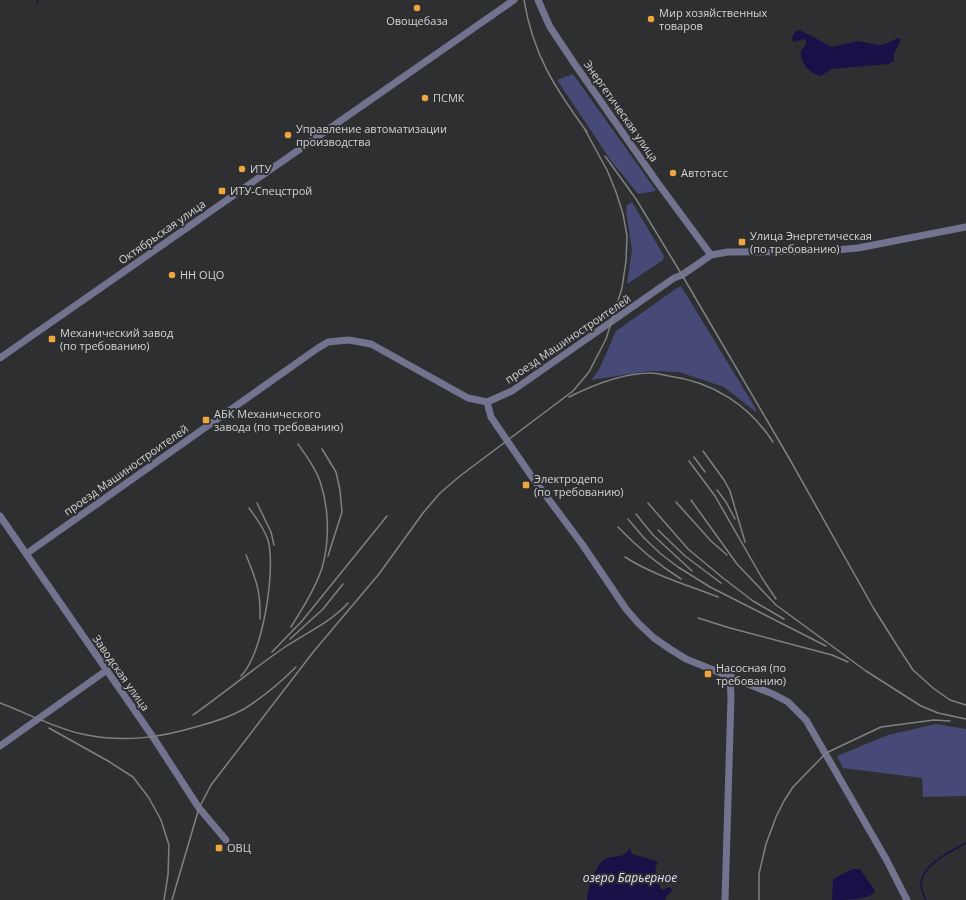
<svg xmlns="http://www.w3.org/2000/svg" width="966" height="900" font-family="'Open Sans',sans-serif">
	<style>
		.green { fill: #474976 }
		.water { fill: #181148 }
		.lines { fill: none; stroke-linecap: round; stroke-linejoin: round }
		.stream { stroke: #181148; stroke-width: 1.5 }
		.minor { stroke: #71738f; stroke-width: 7 }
		.rail { stroke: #808183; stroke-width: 1.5 }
		.poi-dot { fill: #f0a63f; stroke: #2e2f31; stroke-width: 1.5 }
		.labels { text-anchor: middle; stroke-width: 4; stroke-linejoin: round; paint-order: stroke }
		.poi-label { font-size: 11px; fill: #d4d4d6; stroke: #2e2f31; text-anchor: start }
		.street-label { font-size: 11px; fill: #d4d4d6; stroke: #2e2f31 }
		.water-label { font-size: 12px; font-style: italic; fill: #dfe1f4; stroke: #2e2f31 }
	</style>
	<rect width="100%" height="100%" fill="#2e2f31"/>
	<!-- green -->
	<path class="green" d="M573,74L650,182L656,191L638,194L612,162L557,80Z
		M632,202L664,256L663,260L627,284L632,250L626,210L627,205Z
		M681,286L756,409V412L724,387L679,372L649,371L591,380L599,370L616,331L677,288Z
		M936,724L966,729V796L923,797L922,778L843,768L837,756L888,735Z"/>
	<!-- water -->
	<path class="water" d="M800,30L832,47L858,41L878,45H883L898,38L901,39L894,54V61L888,64L832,69L820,76C809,73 799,62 801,51L806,44V41L804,39L793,42L792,37L795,32Z
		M630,848L632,854L656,861L658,863C652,871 658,880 661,889L664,890L669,887L672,889L671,892L666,897L665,900H587C587,889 596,862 607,858C618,855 622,859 630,848Z
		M853,869H860L874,889L875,892C868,900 845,900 832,900L833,879Z"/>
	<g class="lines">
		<!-- stream -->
		<path class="stream" d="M37,2L38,0
			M926,900C924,896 921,890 921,885C921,865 951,851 966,843"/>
		<!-- minor -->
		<path class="minor" d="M538,0L550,27L574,63L657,182L711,255
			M0,358L514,0
			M487,402L491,417L532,477L582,544L626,609L639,624L654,638L670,649L686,659L773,694L788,702L806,720L886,859L907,900
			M0,516L153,737L199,808L226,840
			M26,554L318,348L328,342L349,340L371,344L468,398L487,402L512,391L674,278L682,275L711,255L728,252L825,251L858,248L966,227
			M0,746L107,670
			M725,900L731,697L730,677"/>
		<!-- rail -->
		<path class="rail" d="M524,0C533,55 555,88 587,132
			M605,156L636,199L682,275L789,458L874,609L898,647L913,670L933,688L950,700L966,705
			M569,397C593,385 624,373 651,373C657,373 663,375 669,376C713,382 749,405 773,442
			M322,449L336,472L340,490L342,512L328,556
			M703,451L724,480L730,491L745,542
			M694,457L705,472
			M689,461L715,496L762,578L776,599
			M717,490L726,502L735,519
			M691,500L737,564L776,605L866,671L921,706L938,713L966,719
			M676,502L711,541L727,555
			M257,503L271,532L274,545
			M648,503L688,549L723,578L753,601L784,619
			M636,514L653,535L692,571
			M628,519L644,538L661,554L678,567L710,587L826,646
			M618,527C637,547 657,564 681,579
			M658,530L685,556L721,583
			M246,555C256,579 261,592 260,619
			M625,557C653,575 687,585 718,597
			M698,618L730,628L832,655L848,662
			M291,627C302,609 315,589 322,568C330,540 329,508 320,481C315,467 306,455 298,444
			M290,639L323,609L343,584
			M272,652L302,621L387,516
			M241,676C263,654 276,570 268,540C264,528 256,518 249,508
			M0,703C27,713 54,728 82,734C123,743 159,738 199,726C214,722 230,717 244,709C263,697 280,683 296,667
			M193,715C224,693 253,669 285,647C306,633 331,622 348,603
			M49,728L108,761L133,777L149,798L161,820L169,845L168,875L164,900
			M172,900L199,808L211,785L314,651L379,574L423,513L440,493L460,476L573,391L589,372L606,339L622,288L626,261L627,236L623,214L616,192L607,170L584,128
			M759,900V874L766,844L776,817L784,801L793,787L826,753L881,727L934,720L950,721"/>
	</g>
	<!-- markers -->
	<g class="poi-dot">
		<circle cx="417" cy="8" r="4"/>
		<circle cx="651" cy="19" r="4"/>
		<circle cx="425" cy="98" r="4"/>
		<circle cx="288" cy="135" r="4"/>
		<circle cx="242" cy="169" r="4"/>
		<circle cx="673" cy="173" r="4"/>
		<rect x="218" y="187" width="8" height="8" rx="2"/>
		<rect x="738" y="238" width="8" height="8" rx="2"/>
		<circle cx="172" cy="275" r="4"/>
		<rect x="48" y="335" width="8" height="8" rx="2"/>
		<rect x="202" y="416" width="8" height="8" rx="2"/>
		<rect x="522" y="481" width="8" height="8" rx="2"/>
		<rect x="704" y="670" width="8" height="8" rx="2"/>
		<rect x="215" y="844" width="8" height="8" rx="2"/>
	</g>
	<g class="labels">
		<!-- poi labels -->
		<g class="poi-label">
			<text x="659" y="17">Мир хозяйственных<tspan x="659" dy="13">товаров</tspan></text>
			<text x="417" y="25" text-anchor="middle">Овощебаза</text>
			<text x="433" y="102">ПСМК</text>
			<text x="296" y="133">Управление автоматизации<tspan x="296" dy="13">производства</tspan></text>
			<text x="250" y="173">ИТУ</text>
			<text x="681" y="177">Автотасс</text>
			<text x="230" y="195">ИТУ-Спецстрой</text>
			<text x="750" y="240">Улица Энергетическая<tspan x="750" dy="13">(по требованию)</tspan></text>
			<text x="180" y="279">НН ОЦО</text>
			<text x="60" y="337">Механический завод<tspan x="60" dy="13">(по требованию)</tspan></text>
			<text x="214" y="418">АБК Механического<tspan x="214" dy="13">завода (по требованию)</tspan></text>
			<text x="534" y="483">Электродепо<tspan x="534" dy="13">(по требованию)</tspan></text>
			<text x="716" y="672">Насосная (по<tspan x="716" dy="13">требованию)</tspan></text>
			<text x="227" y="852">ОВЦ</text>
		</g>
		<!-- street labels -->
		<g class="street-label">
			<text transform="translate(621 111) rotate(55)" y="4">Энергетическая улица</text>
			<text transform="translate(162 232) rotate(-35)" y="4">Октябрьская улица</text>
			<text transform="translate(568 339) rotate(-34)" y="4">проезд Машиностроителей</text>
			<text transform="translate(126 470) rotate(-35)" y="4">проезд Машиностроителей</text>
			<text transform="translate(121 673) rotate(55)" y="4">Заводская улица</text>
		</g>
		<!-- water labels -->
		<g class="water-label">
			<text x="630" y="882">озеро Барьерное</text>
		</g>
	</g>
</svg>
